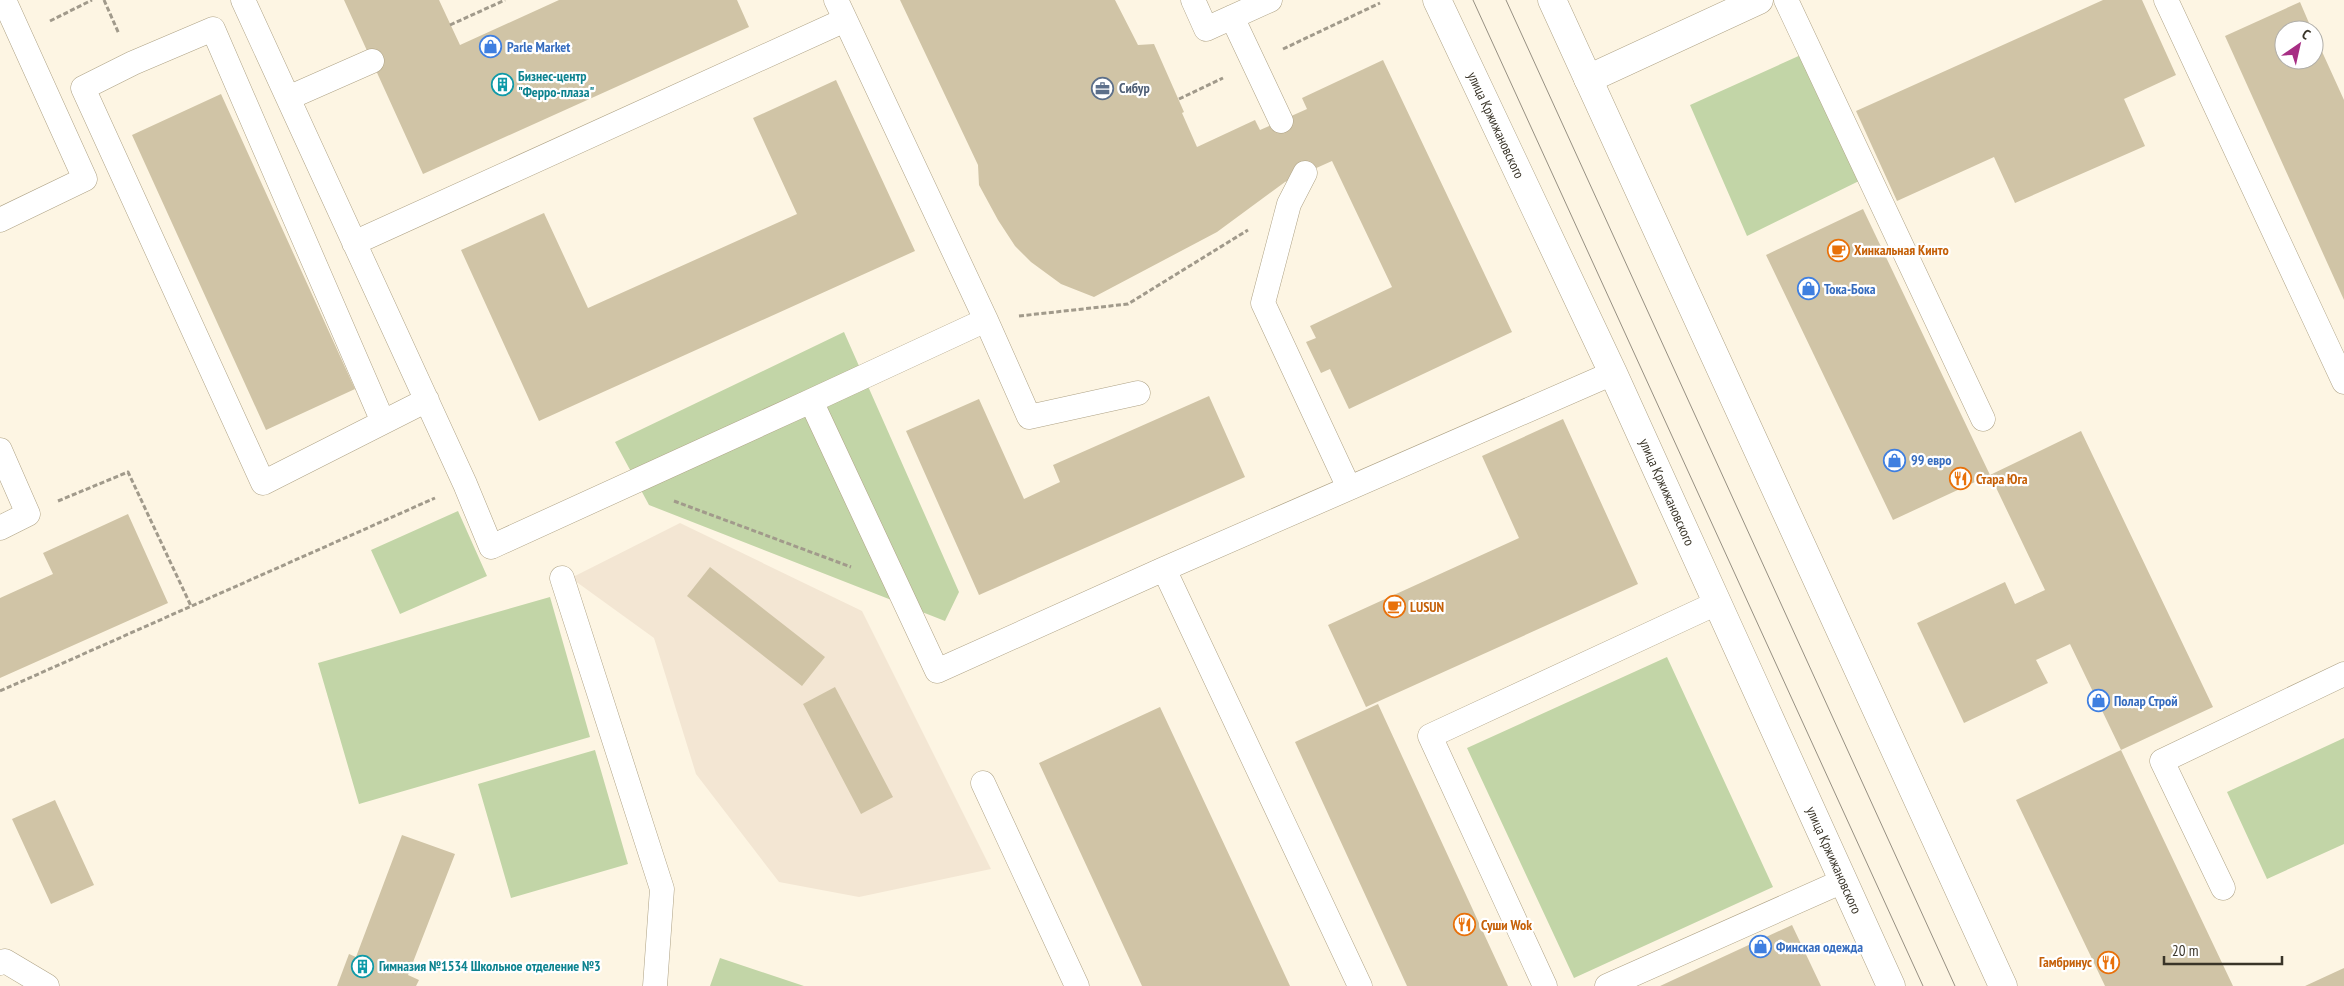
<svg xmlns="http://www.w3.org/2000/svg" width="2344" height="986" font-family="'PT Sans Narrow',sans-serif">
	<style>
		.industrial { fill: #f3e6d3 }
		.green { fill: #c2d5a7 }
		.building { fill: #d0c4a6 }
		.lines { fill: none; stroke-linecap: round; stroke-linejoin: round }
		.lane-casing { stroke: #aea285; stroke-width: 25 }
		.street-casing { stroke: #aea285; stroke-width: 29 }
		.secondary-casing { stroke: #aea285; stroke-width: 29 }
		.path { stroke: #a19a8b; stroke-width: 3; stroke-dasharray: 5 2.5; stroke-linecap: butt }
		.lane { stroke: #fff; stroke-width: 24 }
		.street { stroke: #fff; stroke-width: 28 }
		.secondary { stroke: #fff; stroke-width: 28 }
		.tram { stroke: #979082; stroke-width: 1 }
		.labels { text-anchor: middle; stroke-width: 4.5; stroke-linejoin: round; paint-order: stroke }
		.shop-label { font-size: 14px; font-weight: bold; fill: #366cbe; stroke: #fff; text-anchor: start }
		.culture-label { font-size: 14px; font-weight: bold; fill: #0d838f; stroke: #fff; text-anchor: start }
		.service-label { font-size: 14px; font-weight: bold; fill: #4e5e75; stroke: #fff; text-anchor: start }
		.street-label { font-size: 14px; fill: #393428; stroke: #fff }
		.food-label { font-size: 14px; font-weight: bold; fill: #c56008; stroke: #fff; text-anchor: start }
	</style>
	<rect width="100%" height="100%" fill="#fdf5e3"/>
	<!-- industrial -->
	<path class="industrial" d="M680,523L862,611L991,869L859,897L779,882L696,774L654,638L571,578Z"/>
	<!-- green -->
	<path class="green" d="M1803,54L1859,181L1747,236L1690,105Z
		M844,332L959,592L945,621L649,505L615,442Z
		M458,511L487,576L400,614L371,550Z
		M550,597L590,737L359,804L318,663Z
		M1667,657L1773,887L1574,978L1467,748Z
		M2344,738V844L2267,879L2227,792Z
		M595,750L628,864L511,898L478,784Z
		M720,958L804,986H710Z"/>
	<!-- building -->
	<path class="building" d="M344,0H439L460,45L559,0H737L749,27L423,174Z
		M900,0H1115L1138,45L1154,44L1184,112L1182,113L1197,147L1255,120L1260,130L1307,109L1302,98L1383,60L1512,332L1349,409L1330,369L1321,373L1306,342L1316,338L1310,326L1392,287L1332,161L1285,182L1217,232L1094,297L1061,284L1031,262L1015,246L998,220L979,185L978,165Z
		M2103,0H2142L2176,75L2124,99L2145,146L2015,203L1994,157L1897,201L1856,111Z
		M2300,2L2312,30H2284V60H2314V34L2344,100V300L2225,36Z
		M836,80L915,251L539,421L461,250L544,213L588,308L797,214L753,118Z
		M221,94L355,389L266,430L132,135Z
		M1863,209L1990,475L1893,520L1766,255Z
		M1209,396L1245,477L979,595L906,431L979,399L1024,499L1060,482L1053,465Z
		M1563,419L1638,584L1366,707L1328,625L1519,538L1482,456Z
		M2081,431L2213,707L2121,750L2070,644L2036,660L2048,683L1964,723L1917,623L2005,582L2015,604L2045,590L1990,475Z
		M128,514L168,603L0,678V598L53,574L43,553Z
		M710,567L825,657L802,686L687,596Z
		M835,687L893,797L861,814L803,704Z
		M1378,704L1508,986H1407L1295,742Z
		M1160,707L1239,876L1290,986H1142L1039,763Z
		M2121,750L2233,986H2105L2016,800Z
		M55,800L94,885L51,904L12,819Z
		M402,835L455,854L408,975L419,980L416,986H337L349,954L356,957Z
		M1792,925L1821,986H1660Z
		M2344,968V986H2305Z"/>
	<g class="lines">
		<defs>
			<path id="lane" d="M243,0L465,484L491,547L811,401L937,671L1164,569L1613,373
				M1193,0L1206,29L1270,0
				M1786,0L1983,419
				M2166,0L2344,382
				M1232,17L1281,121
				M288,98L372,61
				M1305,173L1289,204L1263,303L1349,488
				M0,220L85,179L4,0
				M354,243L845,20
				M986,320L1029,417L1138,393
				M811,401L986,320L836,0
				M383,422L213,29L133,63L83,88L263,483L427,400
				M0,450L28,514L0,528
				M1164,569L1360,986
				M562,578L662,889L655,986
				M983,783L1077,986
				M2223,888L2162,761L2344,674
				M0,963L5,961L47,986
				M1545,986L1430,736L1717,603
				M1607,986L1843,881"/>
			<path id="street" d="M1588,79L1759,0"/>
			<path id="secondary" d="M1437,0L1613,373L1891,986
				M1552,0L2003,986"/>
		</defs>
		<!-- lane casing -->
		<use href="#lane" class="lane-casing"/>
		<!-- street casing -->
		<use href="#street" class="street-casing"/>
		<!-- secondary casing -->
		<use href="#secondary" class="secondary-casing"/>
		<!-- path -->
		<path class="path" d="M104,0L119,34
			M50,21L92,0
			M450,25L505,0
			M1283,49L1380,3
			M1179,99L1223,78
			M1019,316L1128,304L1248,230
			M58,501L128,472L191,606
			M674,501L851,567
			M0,691L435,498"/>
		<!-- lane -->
		<use href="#lane" class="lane"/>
		<!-- street -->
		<use href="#street" class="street"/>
		<!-- secondary -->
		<use href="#secondary" class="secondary"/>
		<!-- tram -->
		<path class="tram" d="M1473,0L1923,986
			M1506,0L1955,986"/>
	</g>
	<!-- icons -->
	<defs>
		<symbol id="shop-ring" viewBox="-11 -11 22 22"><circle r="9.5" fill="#fff" stroke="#3f7fe0" stroke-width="1.5"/><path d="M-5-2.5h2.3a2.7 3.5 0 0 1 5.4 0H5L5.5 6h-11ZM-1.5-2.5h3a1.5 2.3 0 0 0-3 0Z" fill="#3f7fe0"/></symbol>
		<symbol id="building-ring" viewBox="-11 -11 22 22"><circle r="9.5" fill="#fff" stroke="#0f9aa8" stroke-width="1.5"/><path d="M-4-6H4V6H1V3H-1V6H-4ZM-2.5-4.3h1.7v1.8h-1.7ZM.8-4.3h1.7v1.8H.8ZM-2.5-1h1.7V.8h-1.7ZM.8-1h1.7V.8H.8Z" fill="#0f9aa8"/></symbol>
		<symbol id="office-ring" viewBox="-11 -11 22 22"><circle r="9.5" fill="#fff" stroke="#5c6f8a" stroke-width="1.5"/><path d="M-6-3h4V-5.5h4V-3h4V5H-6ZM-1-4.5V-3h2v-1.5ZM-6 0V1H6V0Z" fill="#5c6f8a"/></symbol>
		<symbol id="cafe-ring" viewBox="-11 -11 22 22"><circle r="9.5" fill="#fff" stroke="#e8710a" stroke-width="1.5"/><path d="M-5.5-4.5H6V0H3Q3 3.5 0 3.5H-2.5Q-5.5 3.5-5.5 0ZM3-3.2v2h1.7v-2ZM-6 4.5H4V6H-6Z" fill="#e8710a"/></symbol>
		<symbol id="restaurant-ring" viewBox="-11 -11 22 22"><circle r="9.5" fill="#fff" stroke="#e8710a" stroke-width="1.5"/><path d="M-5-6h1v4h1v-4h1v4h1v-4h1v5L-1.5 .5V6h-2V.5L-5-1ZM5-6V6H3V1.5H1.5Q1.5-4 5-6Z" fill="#e8710a"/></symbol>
	</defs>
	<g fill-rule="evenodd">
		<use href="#shop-ring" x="478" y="34" width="25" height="25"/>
		<use href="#building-ring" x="490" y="72" width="25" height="25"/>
		<use href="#office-ring" x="1090" y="76" width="25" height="25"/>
		<use href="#cafe-ring" x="1826" y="238" width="25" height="25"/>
		<use href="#shop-ring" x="1796" y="276" width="25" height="25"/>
		<use href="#shop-ring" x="1882" y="448" width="25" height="25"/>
		<use href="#restaurant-ring" x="1948" y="466" width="25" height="25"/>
		<use href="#cafe-ring" x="1382" y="594" width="25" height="25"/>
		<use href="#shop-ring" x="2086" y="688" width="25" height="25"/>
		<use href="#restaurant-ring" x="1452" y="912" width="25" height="25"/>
		<use href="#shop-ring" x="1748" y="934" width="25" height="25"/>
		<use href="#restaurant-ring" x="2096" y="950" width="25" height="25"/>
		<use href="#building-ring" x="350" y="954" width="25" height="25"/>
	</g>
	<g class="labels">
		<!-- shop labels -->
		<g class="shop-label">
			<text x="507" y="52">Parle Market</text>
			<text x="1824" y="294">Тока-Бока</text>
			<text x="1911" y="465">99 евро</text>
			<text x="2114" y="706">Полар Строй</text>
			<text x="1776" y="952">Финская одежда</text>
		</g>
		<!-- culture labels -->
		<g class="culture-label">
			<text x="518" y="81">Бизнес-центр<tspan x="518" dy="16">"Ферро-плаза"</tspan></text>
			<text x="379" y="971">Гимназия №1534 Школьное отделение №3</text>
		</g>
		<!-- service labels -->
		<g class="service-label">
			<text x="1119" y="93">Сибур</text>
		</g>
		<!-- street labels -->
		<g class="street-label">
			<text transform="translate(1496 125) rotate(65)" y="5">улица Кржижановского</text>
			<text transform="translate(1667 492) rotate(66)" y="5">улица Кржижановского</text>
			<text transform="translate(1834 860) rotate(66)" y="5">улица Кржижановского</text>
		</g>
		<!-- food labels -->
		<g class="food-label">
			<text x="1854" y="255">Хинкальная Кинто</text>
			<text x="1976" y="484">Стара Юга</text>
			<text x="1410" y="612">LUSUN</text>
			<text x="1481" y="930">Суши Wok</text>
			<text x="2092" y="967" text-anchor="end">Гамбринус</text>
		</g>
	</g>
	<!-- north arrow -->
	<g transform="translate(2299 45) rotate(34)"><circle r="24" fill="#ffffff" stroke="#b0aea9"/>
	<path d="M0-4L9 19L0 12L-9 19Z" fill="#a72e84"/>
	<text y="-8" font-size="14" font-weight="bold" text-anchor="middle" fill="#393428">С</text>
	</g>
	<!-- scale -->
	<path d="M2164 956v8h118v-8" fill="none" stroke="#393428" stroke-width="2.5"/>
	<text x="2172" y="956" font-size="15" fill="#393428" stroke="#ffffff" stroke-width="4" paint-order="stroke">20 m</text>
</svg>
